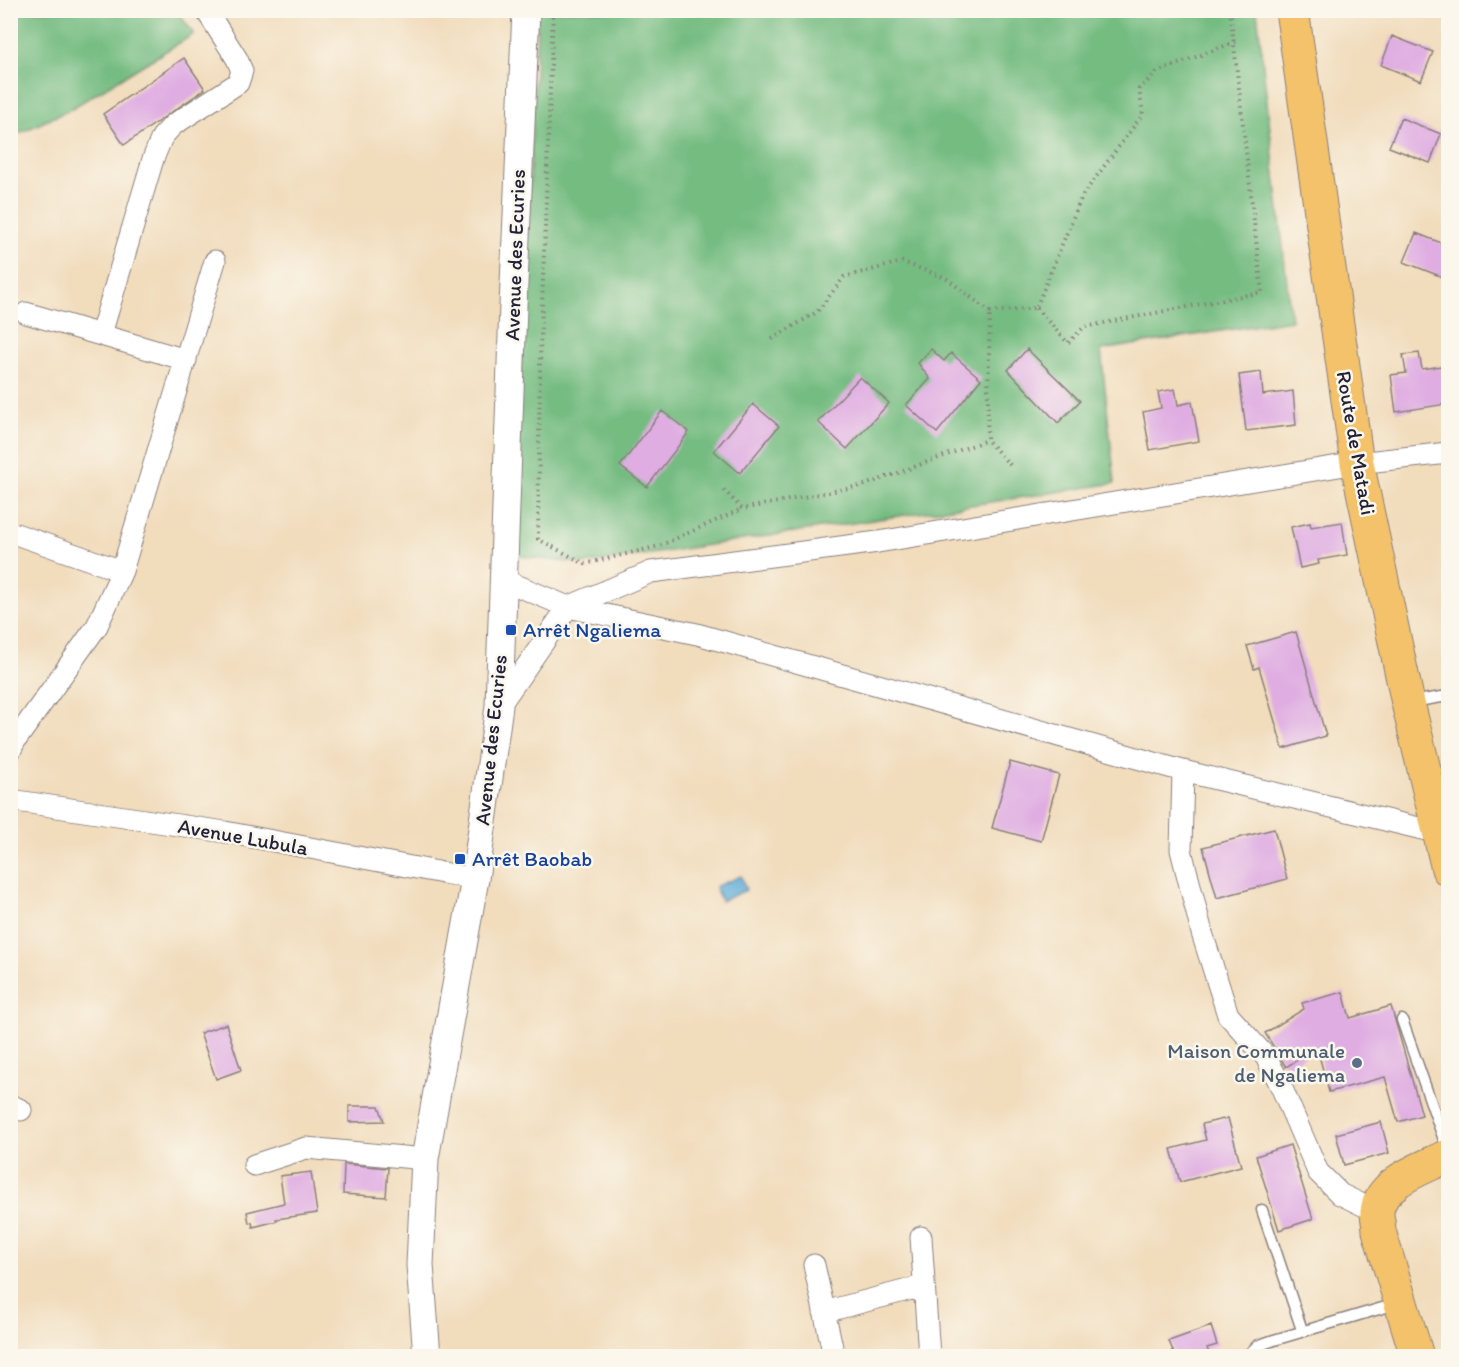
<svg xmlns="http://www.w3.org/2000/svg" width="1459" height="1367" font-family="Itim,sans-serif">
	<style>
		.forest { fill: #74bc81; stroke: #4b6f5e; stroke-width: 1.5 }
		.water { fill: #5dacd7; stroke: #406789; stroke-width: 1.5 }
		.building { fill: #dfade2 }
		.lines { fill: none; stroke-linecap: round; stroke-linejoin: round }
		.service-casing { stroke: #8a7f7c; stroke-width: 13 }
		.minor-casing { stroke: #8a7f7c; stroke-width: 23 }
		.tertiary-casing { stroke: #8a7f7c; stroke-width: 29 }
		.primary-casing { stroke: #8a7f7c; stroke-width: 35 }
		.path { stroke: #8a7f7c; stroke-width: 4; stroke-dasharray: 1.5 4.5; stroke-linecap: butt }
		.service { stroke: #fff; stroke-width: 10 }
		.minor { stroke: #fff; stroke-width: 21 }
		.tertiary { stroke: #fff; stroke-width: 27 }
		.primary { stroke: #f3c26a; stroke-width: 33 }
		.transit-dot { fill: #1a4fb4; stroke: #fbf7ec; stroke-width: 2 }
		.service-dot { fill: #5c6f8a; stroke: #fbf7ec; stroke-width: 2 }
		.labels { text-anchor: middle; stroke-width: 5; stroke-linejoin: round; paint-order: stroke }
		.street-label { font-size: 21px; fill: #22223b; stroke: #fbf7ec }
		.transit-label { font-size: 21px; fill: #164399; stroke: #fbf7ec; text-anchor: start }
		.service-label { font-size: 21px; fill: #4e5e75; stroke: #fbf7ec; text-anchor: end }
	</style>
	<rect width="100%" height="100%" fill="#fbf7ec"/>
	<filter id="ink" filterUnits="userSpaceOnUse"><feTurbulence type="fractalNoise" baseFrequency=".0167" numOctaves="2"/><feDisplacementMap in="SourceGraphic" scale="12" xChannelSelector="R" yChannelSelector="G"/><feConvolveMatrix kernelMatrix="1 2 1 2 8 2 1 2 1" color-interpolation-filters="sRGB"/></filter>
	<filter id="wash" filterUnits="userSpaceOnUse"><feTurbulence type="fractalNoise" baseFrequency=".008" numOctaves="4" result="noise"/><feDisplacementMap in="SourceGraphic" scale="24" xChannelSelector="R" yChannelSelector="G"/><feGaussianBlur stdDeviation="1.35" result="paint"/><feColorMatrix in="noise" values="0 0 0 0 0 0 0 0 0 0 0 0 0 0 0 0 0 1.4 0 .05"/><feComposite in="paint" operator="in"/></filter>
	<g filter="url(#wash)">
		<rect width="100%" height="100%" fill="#f1dcbc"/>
		<!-- forest -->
		<path class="forest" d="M10,11H177L194,34L69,110L11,137Z
			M538,11H1257L1291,320L1101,350L1115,483L585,564L519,556L514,491Z"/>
		<!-- water -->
		<path class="water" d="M741,876L746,890L721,901L715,887Z"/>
		<g id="blocks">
			<!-- building -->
			<path class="building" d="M1392,36L1433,52L1421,81L1381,65Z
				M184,58L205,89L124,145L103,114Z
				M1401,118L1441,134L1430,163L1389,147Z
				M1416,233L1449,246V269L1445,278L1404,262Z
				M931,349L944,361L951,353L981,379L937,433L906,405L930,379L918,363Z
				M1027,349L1080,401L1058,423L1008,370Z
				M1419,353L1422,369L1441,366L1447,404L1396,412L1391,375L1406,373L1403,355Z
				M1261,372L1263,395L1293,391L1296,425L1246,431L1239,375Z
				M860,377L889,403L847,449L818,422Z
				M1175,389L1178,405L1192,402L1199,441L1150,450L1143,412L1161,408L1158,392Z
				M753,404L779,426L740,473L714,451Z
				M662,411L689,432L647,487L620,466Z
				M1342,522L1347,555L1318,560L1319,564L1300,568L1291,527L1310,523L1311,527Z
				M1296,632L1326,736L1283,749L1259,667L1254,669L1247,646Z
				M1010,762L1059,775L1041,841L992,828Z
				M1274,829L1287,879L1217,898L1203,847Z
				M1343,992L1350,1018L1391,1006L1422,1115L1398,1122L1385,1077L1329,1092L1317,1048L1286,1067L1265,1033L1304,1009L1302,1003Z
				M226,1024L241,1070L216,1079L200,1033Z
				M349,1106H379L384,1121L349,1122Z
				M1228,1118L1241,1166L1180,1182L1171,1149L1206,1140L1202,1124Z
				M1381,1122L1389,1153L1344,1165L1336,1134Z
				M1290,1145L1313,1219L1279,1230L1256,1156Z
				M344,1164L388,1168L386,1197L343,1194Z
				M311,1172L317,1213L276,1219L277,1221L253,1227L252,1222L249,1223L247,1212L284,1203L280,1176Z
				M1211,1326L1217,1345L1207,1348L1210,1356H1175L1169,1341Z"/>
		</g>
	</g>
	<g filter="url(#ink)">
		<use href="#blocks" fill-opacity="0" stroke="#8a7f7c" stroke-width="1.5"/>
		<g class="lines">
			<defs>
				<path id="service" d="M1411,702L1448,696
					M1402,1020L1448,1151
					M1262,1210L1302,1330
					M1247,1356L1257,1346L1274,1340L1396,1304"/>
				<path id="minor" d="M26,313L186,360
					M101,334L153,159L162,137L173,125L238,83L242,71L237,59L206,10
					M10,532L122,571
					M504,580L568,607L697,634L1183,771L1439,833
					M499,706L568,607L651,572L878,542L1357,463L1448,453
					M10,751L15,741L97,626L122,571L215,261
					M1183,771L1181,850L1202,933L1228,1015L1266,1057L1280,1084L1318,1172L1340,1194L1377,1212
					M10,800L225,832L475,879
					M10,1105L21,1110
					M254,1165L306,1148L425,1159
					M921,1237L929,1356
					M814,1265L834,1356
					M824,1312L923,1286"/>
				<path id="tertiary" d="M427,1356L420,1265L425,1159L475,879L499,706L513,306L526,10"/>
				<path id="primary" d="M1292,10L1357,463L1408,703L1448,869
					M1417,1356L1379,1231C1379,1225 1377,1218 1377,1212C1380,1181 1424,1168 1448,1156"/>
			</defs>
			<!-- service casing -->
			<use href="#service" class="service-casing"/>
			<!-- minor casing -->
			<use href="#minor" class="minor-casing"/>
			<!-- tertiary casing -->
			<use href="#tertiary" class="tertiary-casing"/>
			<!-- primary casing -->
			<use href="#primary" class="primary-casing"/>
			<!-- path -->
			<path class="path" d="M553,10L540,359L538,539L585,564L659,546L742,509
				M1036,308L1068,343L1084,327L1262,292L1230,10
				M772,339L817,312L844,277L902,262L946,278L990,312
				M1010,465L987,440L990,312L1036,308L1082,196L1143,114L1139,89L1157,72L1235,42
				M724,490L742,509L865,485L987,440"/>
			<!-- service -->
			<use href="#service" class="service"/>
			<!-- minor -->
			<use href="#minor" class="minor"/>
			<!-- tertiary -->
			<use href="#tertiary" class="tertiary"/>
			<!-- primary -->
			<use href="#primary" class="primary"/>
		</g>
	</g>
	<!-- markers -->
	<g class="transit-dot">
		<rect x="505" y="624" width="12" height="12" rx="3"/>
		<rect x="454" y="853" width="12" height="12" rx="3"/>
	</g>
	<circle class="service-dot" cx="1357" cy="1063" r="6"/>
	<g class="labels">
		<!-- street labels -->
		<g class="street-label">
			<text transform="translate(515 255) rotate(-88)" y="7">Avenue des Ecuries</text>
			<text transform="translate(1356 443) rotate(80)" y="7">Route de Matadi</text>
			<text transform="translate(491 740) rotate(-84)" y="7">Avenue des Ecuries</text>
			<text transform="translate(243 837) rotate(10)" y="7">Avenue Lubula</text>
		</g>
		<!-- transit labels -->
		<g class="transit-label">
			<text x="523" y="637">Arrêt Ngaliema</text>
			<text x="472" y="866">Arrêt Baobab</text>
		</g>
		<!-- service labels -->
		<g class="service-label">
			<text x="1345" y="1058">Maison Communale<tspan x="1345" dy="24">de Ngaliema</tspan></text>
		</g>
	</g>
	<!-- margin -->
	<rect width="1459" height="1367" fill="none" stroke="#fbf7ec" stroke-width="36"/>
</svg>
